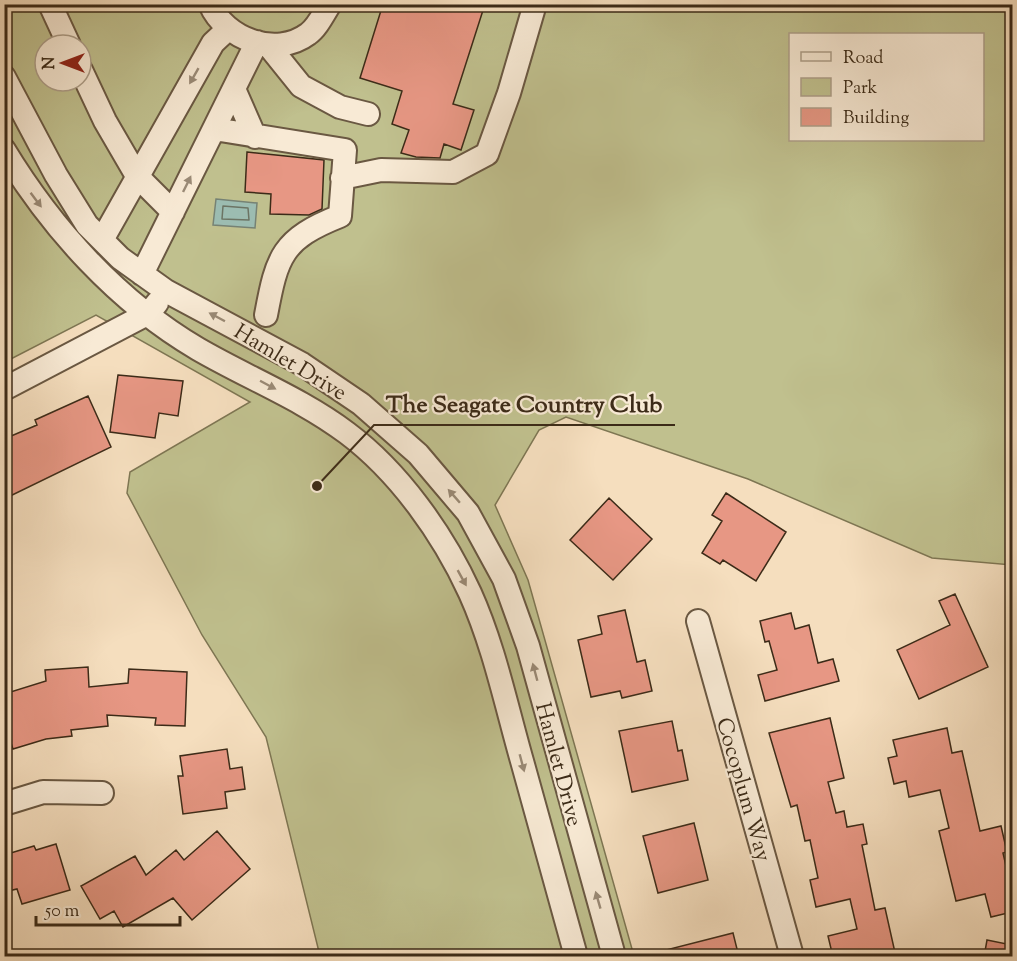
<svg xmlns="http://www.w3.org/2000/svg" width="1017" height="961" font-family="'Sorts Mill Goudy',serif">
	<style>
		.green { fill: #c0c08e; stroke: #7e7653; stroke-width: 1.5; fill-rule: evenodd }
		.water { fill: #9cbcb1; stroke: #768274; stroke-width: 1.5 }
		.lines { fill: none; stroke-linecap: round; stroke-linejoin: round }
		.shore { stroke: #6c7464; stroke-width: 1.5 }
		.building { fill: #e79784; stroke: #3c2b18; stroke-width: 1.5 }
		.minor-casing { stroke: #6a5842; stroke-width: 26 }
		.minor { stroke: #f8ead5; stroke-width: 22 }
		.oneway { fill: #9a8a76 }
		.labels { text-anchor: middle; stroke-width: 4.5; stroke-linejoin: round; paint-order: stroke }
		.street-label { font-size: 22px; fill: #3c2b18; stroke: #f8ead5 }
		.leader { fill: none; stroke: #3c2b18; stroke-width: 2 }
		.callout-dot { fill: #3c2b18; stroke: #f8ead5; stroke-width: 2 }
		.callout-label { font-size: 24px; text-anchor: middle; font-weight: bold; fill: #3c2b18; stroke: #f8ead5; stroke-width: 4.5; stroke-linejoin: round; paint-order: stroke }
	</style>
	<rect width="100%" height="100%" fill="#f5debe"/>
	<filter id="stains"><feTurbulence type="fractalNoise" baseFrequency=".00333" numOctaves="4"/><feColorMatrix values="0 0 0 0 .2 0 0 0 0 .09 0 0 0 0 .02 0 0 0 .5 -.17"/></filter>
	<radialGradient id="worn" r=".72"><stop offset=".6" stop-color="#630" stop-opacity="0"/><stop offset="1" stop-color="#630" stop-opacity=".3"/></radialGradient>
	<!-- green -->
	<path class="green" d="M5,5H1012V565L932,558L748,479L566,417L539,430L495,505L528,580L634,956H320L266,737L202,635L127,493L130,472L250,402L96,315L5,362ZM790,34H982V140H790ZM45,45H81V81H45Z"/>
	<!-- water -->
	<path class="water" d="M216,199L257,203L255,228L213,225Z"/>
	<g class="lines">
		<!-- shore -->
		<path class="shore" d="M223,206L248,208L249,220L222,219Z"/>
	</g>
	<!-- building -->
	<path class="building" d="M383,4H485L453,104L474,110L461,150L444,144L440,158L416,157L401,153L409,130L392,124L402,91L360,78Z
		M247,152L324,160L322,209L309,215L270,214L271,194L245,192Z
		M118,375L183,381L178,416L159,413L155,438L110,432Z
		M88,396L111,447L4,499V439L37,425L35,420Z
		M726,493L786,532L756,581L723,560L720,564L702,553L722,521L712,515Z
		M609,498L652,539L613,580L570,540Z
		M955,594L988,667L919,699L897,650L950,625L939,601Z
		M625,610L637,662L645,660L652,691L622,698L620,691L591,697L578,640L602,634L598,616Z
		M791,613L795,629L809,625L818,663L833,659L839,681L765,701L758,675L777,670L769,641L765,642L760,621Z
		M88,667L89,687L128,683L129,669L187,672L185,726L155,725L156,718L107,715L108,726L71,730L72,736L46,739L13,749L11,743L4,745V694L46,681L45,670Z
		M830,718L844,778L828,782L836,813L844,811L847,827L863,824L867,844L862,845L875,910L885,908L896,957H833L828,936L857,929L850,899L816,907L810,880L818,878L810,840L805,841L797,805L791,807L769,733Z
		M672,721L678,751L682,750L688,780L632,792L619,731Z
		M947,728L952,753L962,751L980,831L1001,826L1007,852L1003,853L1012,892V912L991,917L985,894L956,901L939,831L949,828L940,790L909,797L906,781L894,784L888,758L897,756L893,740Z
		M227,749L230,769L242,767L245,789L225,792L227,808L183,814L178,776H183L180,756Z
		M694,823L708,880L658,893L643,836Z
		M217,831L250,869L192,920L173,898L123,927L114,911L100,919L81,886L135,856L146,875L176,850L184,860Z
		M56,844L70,890L22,904L17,889L4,892V855L34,846L36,850Z
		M733,933L739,957H662V951Z
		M987,940L1012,945V957H984Z"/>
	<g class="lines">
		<defs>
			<path id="minor" d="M50,4L69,45
				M210,4C225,39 276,58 308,34C317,28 324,13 330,4
				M268,45L301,86L340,107L368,114
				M81,70L105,121L137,176L173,212
				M4,77L56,175L87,225L120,258L166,291L302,364L361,404L418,454L468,513L504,579L528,646L614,956
				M234,89L255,137
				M214,129L345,150L340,216C282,239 277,256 266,315
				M4,150C52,229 118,302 198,349C248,378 302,399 347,433C399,472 443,534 470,593C494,646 506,705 522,761C540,826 558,891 576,956
				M342,178L381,170L453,172L487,154L509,93L535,4
				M102,240L213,43L228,29
				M142,274L257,42
				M4,389L149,313L157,303
				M698,621L792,956
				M4,804L43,792L102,793"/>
		</defs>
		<!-- minor casing -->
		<use href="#minor" class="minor-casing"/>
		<!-- minor -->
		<use href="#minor" class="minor"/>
	</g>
	<!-- one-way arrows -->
	<defs><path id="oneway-solid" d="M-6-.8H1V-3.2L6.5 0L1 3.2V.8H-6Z" transform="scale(1.5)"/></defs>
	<g class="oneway">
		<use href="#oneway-solid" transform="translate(194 76) rotate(120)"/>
		<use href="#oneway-solid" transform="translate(187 184) rotate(-64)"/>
		<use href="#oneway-solid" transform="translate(36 200) rotate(53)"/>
		<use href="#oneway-solid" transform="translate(217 317) rotate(-152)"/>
		<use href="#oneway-solid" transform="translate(268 385) rotate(28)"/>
		<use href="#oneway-solid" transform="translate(454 496) rotate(-131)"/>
		<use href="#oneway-solid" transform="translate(462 578) rotate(61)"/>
		<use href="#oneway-solid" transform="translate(535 672) rotate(-105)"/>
		<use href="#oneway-solid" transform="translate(522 763) rotate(75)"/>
		<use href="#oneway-solid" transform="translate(598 900) rotate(-106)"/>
	</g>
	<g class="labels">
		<!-- street labels -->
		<g class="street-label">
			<text transform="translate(291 361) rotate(31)" y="8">Hamlet Drive</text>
			<text transform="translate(560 764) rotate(75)" y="8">Hamlet Drive</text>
			<text transform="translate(745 789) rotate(74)" y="8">Cocoplum Way</text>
		</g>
	</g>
	<!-- callouts -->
	<path class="leader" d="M317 486L374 425H675"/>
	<circle class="callout-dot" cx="317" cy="486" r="6"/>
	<g class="callout-label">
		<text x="524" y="412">The Seagate Country Club</text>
	</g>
	<!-- margin -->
	<rect width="1017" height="961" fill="none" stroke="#f5debe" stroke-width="24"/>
	<rect x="6" y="6" width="1005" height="949" fill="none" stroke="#3c2b18" stroke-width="3"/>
	<rect x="12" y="12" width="993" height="937" fill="none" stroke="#3c2b18" stroke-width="1.5"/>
	<!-- legend -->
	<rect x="789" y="33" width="195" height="108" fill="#f8ead5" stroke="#ad9e89" stroke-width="1.5"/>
	<rect x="801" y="52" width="30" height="9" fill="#f8ead5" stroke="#ad9e89" stroke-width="1.5"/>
	<text x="843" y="63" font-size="18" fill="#3c2b18">Road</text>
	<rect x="801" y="78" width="30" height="18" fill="#c0c08e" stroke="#ad9e89" stroke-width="1.5"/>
	<text x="843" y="93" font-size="18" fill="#3c2b18">Park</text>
	<rect x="801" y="108" width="30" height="18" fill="#e79784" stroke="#ad9e89" stroke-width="1.5"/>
	<text x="843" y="123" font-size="18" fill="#3c2b18">Building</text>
	<!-- north arrow -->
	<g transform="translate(63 63) rotate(270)"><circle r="28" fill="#f8ead5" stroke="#ad9e89" stroke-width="1.5"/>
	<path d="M0-4.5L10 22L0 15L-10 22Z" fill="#8f2418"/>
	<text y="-9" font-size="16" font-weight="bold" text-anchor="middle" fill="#3c2b18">N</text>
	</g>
	<!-- scale -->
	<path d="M36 916v9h144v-9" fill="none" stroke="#3c2b18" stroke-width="3"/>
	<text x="45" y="916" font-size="18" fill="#3c2b18" stroke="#f8ead5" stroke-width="4.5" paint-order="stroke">50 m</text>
	<rect width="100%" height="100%" filter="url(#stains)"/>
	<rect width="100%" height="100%" fill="url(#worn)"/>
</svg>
